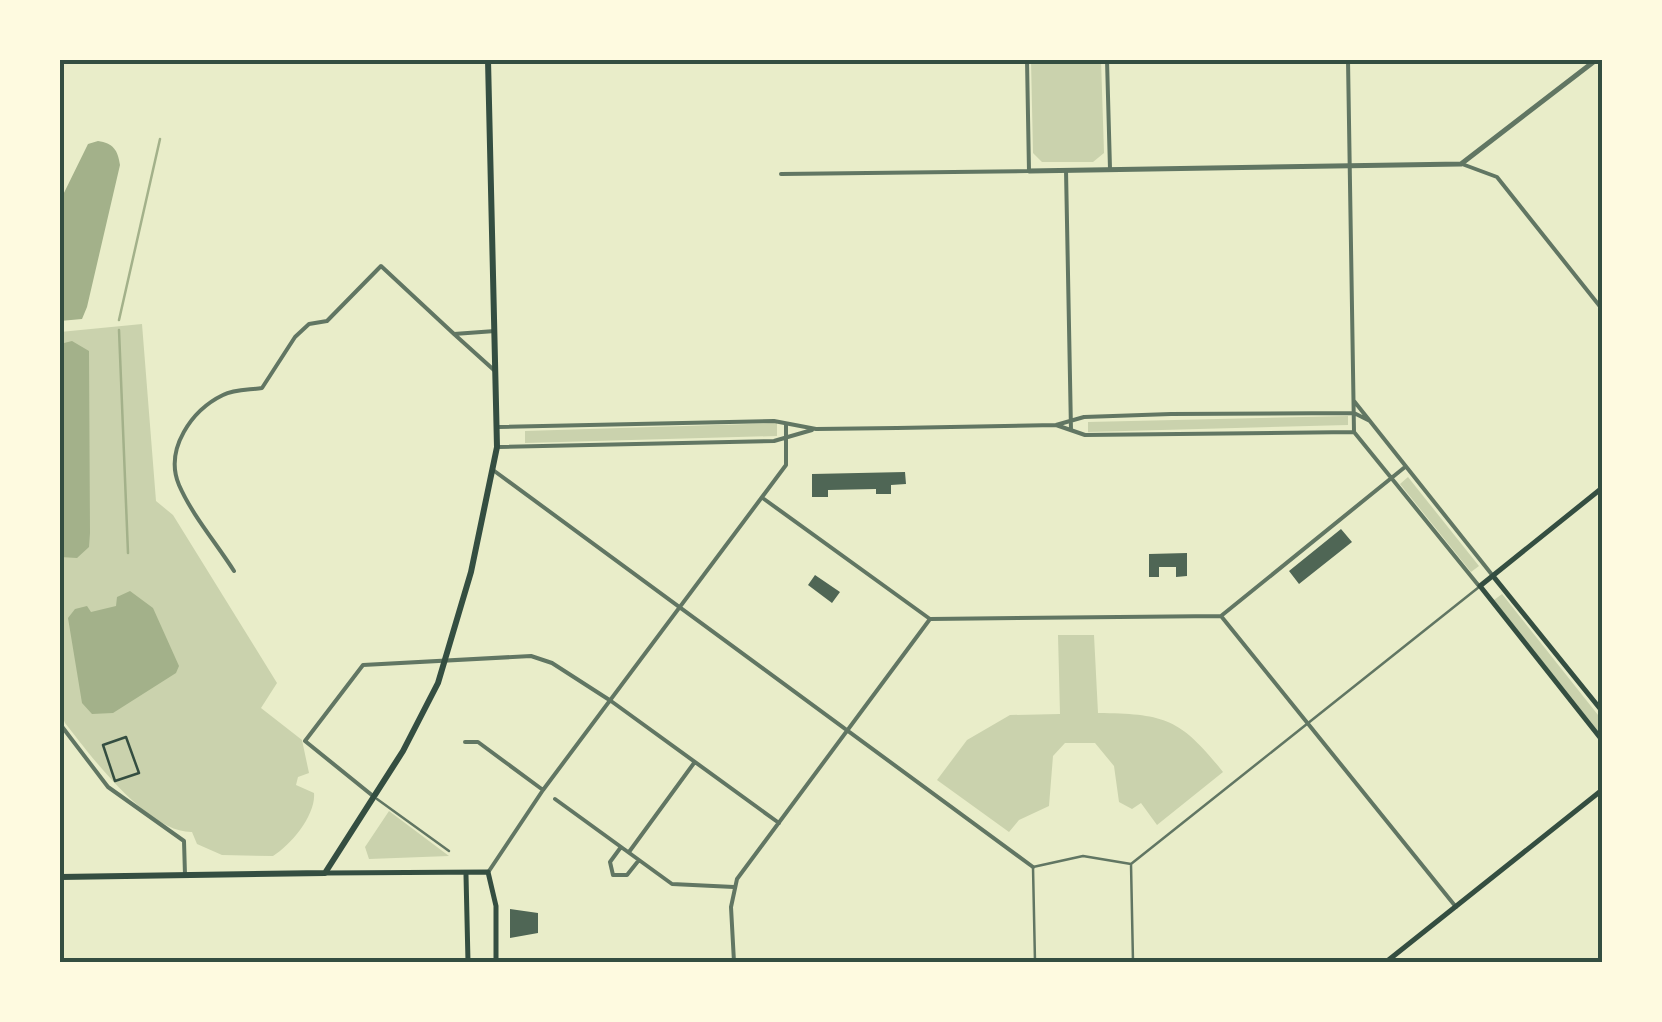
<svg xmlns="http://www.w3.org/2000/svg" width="1662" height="1022" font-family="Helvetica,sans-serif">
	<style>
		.green { fill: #cad2ad }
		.water { fill: #a3b18a }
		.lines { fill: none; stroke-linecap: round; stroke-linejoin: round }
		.stream { stroke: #a3b18a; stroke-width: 2.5 }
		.building { fill: #4f6655 }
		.path { stroke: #344e41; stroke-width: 2.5 }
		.service { stroke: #617663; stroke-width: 2.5 }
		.pedestrian { stroke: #617663; stroke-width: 2.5 }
		.minor { stroke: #617663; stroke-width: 4 }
		.tertiary { stroke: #617663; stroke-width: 5 }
		.secondary { stroke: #344e41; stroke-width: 5 }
		.primary { stroke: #344e41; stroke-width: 6 }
		.neatline { fill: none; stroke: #344e41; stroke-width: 4 }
	</style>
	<rect width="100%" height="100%" fill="#e9edc9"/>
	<!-- green -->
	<path class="green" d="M1031,60H1101L1104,153L1093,162H1042L1033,153Z
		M142,324L156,501L173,515L277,683L261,708L302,740L309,773L298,777L296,785L314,793C316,815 291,845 273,856L222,855L197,844L192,832C148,833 90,755 65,723L60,711V332Z
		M1348,416V425L1088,432V422Z
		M777,423V436L525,443V431Z
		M1408,477L1479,566L1471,572L1400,484Z
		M1502,594L1602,720V736L1494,600Z
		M1058,635H1094L1098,713C1165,714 1180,718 1223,772L1157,825L1141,803L1132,809L1119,802L1114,766L1095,743H1065L1053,756L1049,806L1019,820L1009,832L937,780L967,740L1010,715L1060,714Z
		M389,811L449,856L369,859L365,847Z"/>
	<!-- water -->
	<path class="water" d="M98,141C113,143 118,150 120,165L87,307L82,319L60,321V201L88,144Z
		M72,341L89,351L90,533L89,547L77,558L60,557V344Z
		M130,591L153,608L179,666L176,673L113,713L92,714L82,703L68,618L75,609L87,606L91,612L116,606L117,597Z"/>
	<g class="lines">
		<!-- stream -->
		<path class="stream" d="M119,320L160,139
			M119,330L128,553"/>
	</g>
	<!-- building -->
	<path class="building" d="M905,472L906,484L891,485V494H876V489L828,490V497H812V474Z
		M1341,529L1352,542L1299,584L1289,571Z
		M1187,553V576L1176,577V567H1159V577H1149V554Z
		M815,575L840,592L832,603L808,585Z
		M510,909L538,913V933L510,938Z"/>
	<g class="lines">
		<!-- path -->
		<path class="path" d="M126,737L139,773L115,781L103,745Z"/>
		<!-- service -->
		<path class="service" d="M377,799L449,851"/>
		<!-- pedestrian -->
		<path class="pedestrian" d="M1131,864L1479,587
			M1035,962L1033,867L1083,856L1131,864L1133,962"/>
		<!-- minor -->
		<path class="minor" d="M1107,60L1110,169
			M1348,60L1354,432L1479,586
			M60,63L62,60
			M1462,164L1497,177L1602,309
			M1066,170L1071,430
			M781,174L1029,171L1027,60
			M454,334L495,371
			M1354,401L1493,576
			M1056,425L1085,435L1354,432
			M498,427L774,421L816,429L897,428L1056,425L1084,417L1171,414L1354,413L1370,421
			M498,447L774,441L812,430
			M493,470L1033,867
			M764,499L930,619L1221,616
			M234,571C217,544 192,515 179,485C164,449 192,410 223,395C234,389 250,390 262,388L295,337L309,324L327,321L381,266L454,334L495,331
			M1221,616L1456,907
			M1221,616L1405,467
			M60,724L108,787L184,841L185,875
			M465,742H478L543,790
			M373,796L305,741L363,665L531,656L552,663L611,701L779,823
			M555,799L672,884L734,887
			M621,847L610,862L613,875H627L639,860
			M629,852L694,763
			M489,871L543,790L786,465V424
			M734,962L731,907L737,879L930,619"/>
		<!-- tertiary -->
		<path class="tertiary" d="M1029,171L1461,164L1596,60"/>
		<!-- secondary -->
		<path class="secondary" d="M1602,488L1480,586L1602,740
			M1493,576L1602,711
			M325,873L488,872L496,906V962
			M466,875L468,962
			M1386,962L1602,790"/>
		<!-- primary -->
		<path class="primary" d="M60,877L325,873L403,751L438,683L471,572L497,447L488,60"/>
	</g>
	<!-- border -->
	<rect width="1662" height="1022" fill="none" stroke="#fefae0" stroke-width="125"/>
	<rect x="62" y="62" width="1538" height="898" class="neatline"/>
</svg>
